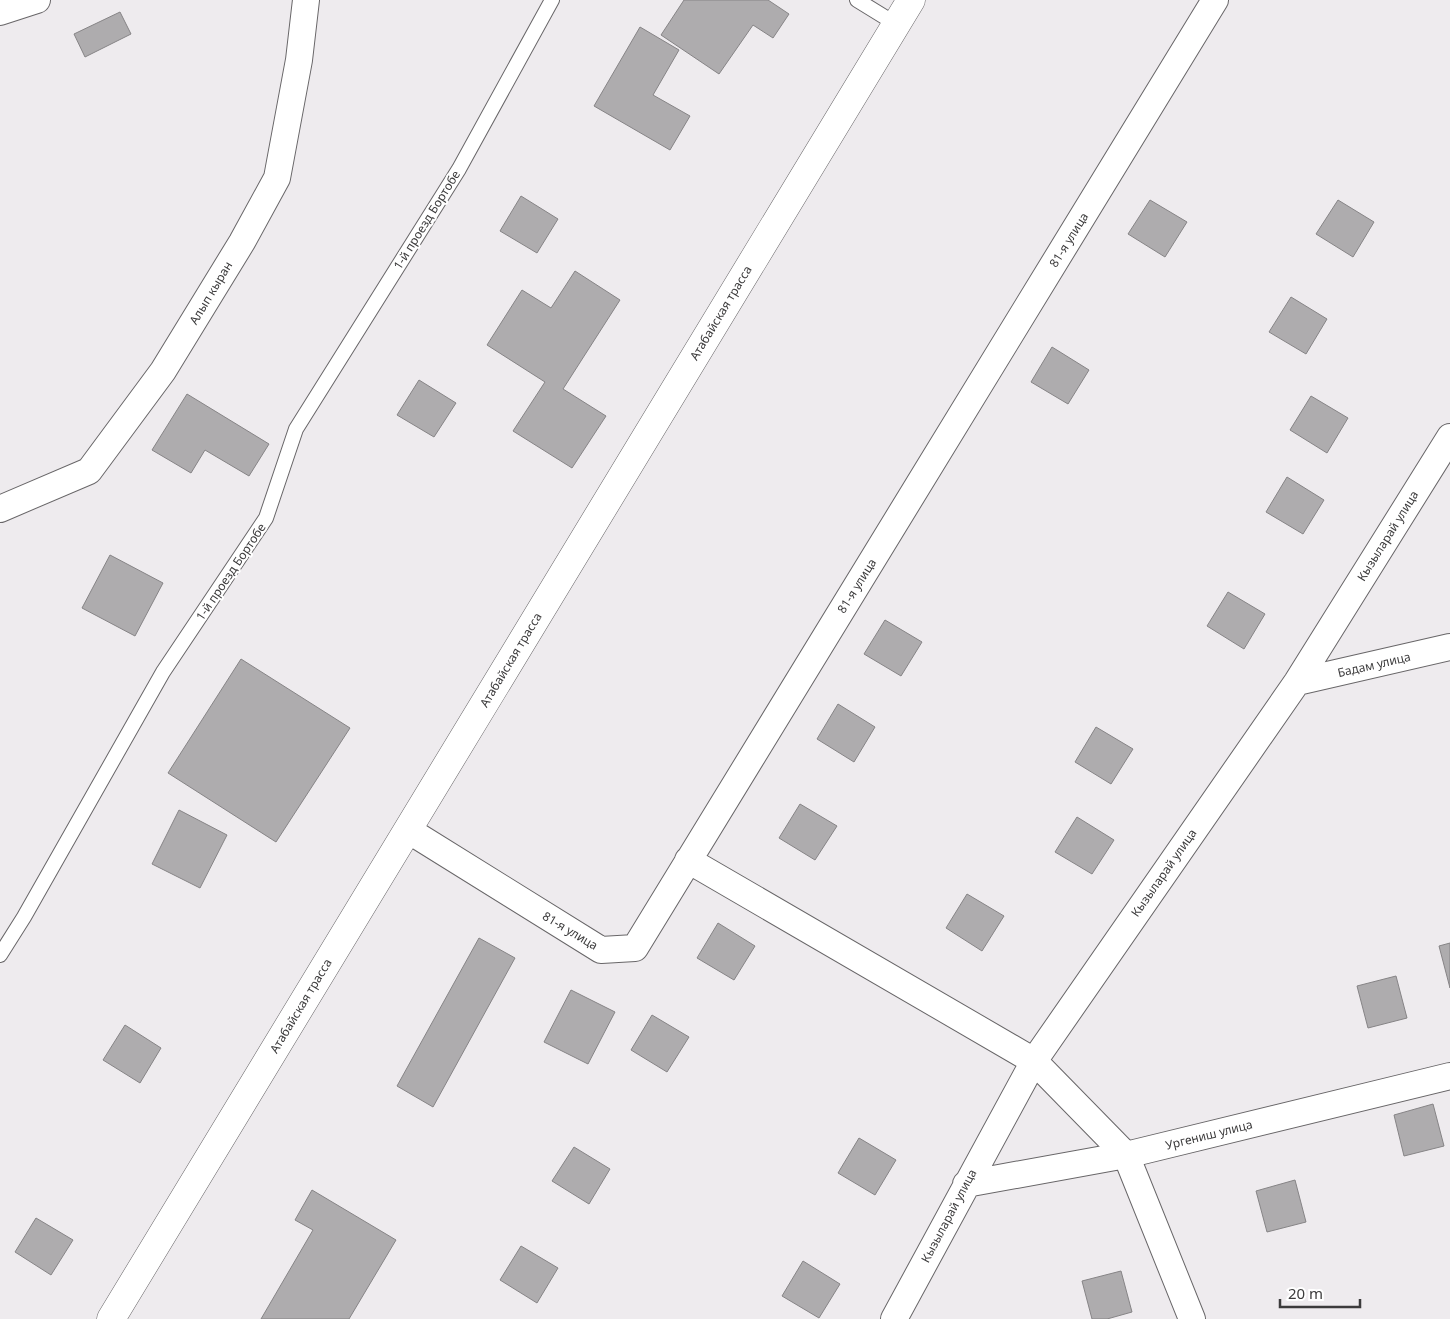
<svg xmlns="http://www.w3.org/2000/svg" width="1450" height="1319" font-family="'Noto Sans',sans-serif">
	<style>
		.building { fill: #aeacae; stroke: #868486 }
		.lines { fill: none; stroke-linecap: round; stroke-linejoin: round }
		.service-casing { stroke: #686668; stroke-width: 16 }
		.minor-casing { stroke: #686668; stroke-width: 28 }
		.secondary-casing { stroke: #686668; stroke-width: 29 }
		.service { stroke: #fff; stroke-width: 14 }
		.minor { stroke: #fff; stroke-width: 26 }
		.secondary { stroke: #fff; stroke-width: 28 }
		.labels { text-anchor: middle; stroke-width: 4; stroke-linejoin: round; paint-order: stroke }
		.street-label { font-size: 12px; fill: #3c3b3c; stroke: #fff }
	</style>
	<rect width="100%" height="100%" fill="#eeebee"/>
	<!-- building -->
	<path class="building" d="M684,0H768L789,14L773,38L753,25L719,74L661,35Z
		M120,12L131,34L85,57L74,34Z
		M640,27L679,50L653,95L690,116L670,150L594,106Z
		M521,196L558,219L537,253L500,231Z
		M1150,200L1187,222L1165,257L1128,234Z
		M1338,200L1374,222L1353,257L1316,234Z
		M575,271L620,300L563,389L606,416L572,468L513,431L545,382L487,345L522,290L551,308Z
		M1291,297L1327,319L1306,354L1269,332Z
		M1052,347L1089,370L1068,404L1031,382Z
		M419,380L456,403L434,437L397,415Z
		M187,394L269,444L249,476L205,450L191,473L152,450Z
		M1311,396L1348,418L1327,453L1290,430Z
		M1287,477L1324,500L1303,534L1266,512Z
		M110,555L163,583L135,636L82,608Z
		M1228,592L1265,614L1244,649L1207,626Z
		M885,620L922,642L901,676L864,654Z
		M241,659L350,728L276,842L168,773Z
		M838,704L875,727L854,762L817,739Z
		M1096,727L1133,749L1111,784L1075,762Z
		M800,804L837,826L815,860L779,838Z
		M179,810L227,835L200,888L152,864Z
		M1077,817L1114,840L1092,874L1055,852Z
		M967,894L1004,916L982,951L946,928Z
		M718,923L755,946L734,980L697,958Z
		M479,938L515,958L433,1107L397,1086Z
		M1450,943V988L1439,946Z
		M1396,976L1407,1018L1368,1028L1357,986Z
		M571,990L615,1012L588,1064L544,1042Z
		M652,1015L689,1037L667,1072L631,1050Z
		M125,1025L161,1048L140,1083L103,1060Z
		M1433,1104L1444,1146L1404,1156L1394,1115Z
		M859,1138L896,1160L875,1195L838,1173Z
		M574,1147L610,1169L589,1204L552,1181Z
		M1295,1180L1306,1222L1267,1232L1256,1191Z
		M312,1190L396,1240L349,1319H261L313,1230L295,1220Z
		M36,1218L73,1240L51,1275L15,1252Z
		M521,1246L558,1268L537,1303L500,1280Z
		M803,1261L840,1284L819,1318L782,1296Z
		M1121,1271L1132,1312L1107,1319H1092L1082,1281Z"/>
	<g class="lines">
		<defs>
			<path id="service" d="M857,0L896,24
				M0,955L24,917L163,672L266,518L296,429L459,169L552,0"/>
			<path id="minor" d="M0,12L37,0
				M0,509L89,471L163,371L242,242L277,178L299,60L306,0
				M1297,682L1450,647
				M408,830L601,950L635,948L1215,0
				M688,860L1034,1061L1126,1155L1192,1319
				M966,1184L1126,1155L1450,1076
				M894,1319L1034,1061L1297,682L1450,437"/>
			<path id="secondary" d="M111,1319L911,0"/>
		</defs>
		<!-- service casing -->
		<use href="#service" class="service-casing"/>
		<!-- minor casing -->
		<use href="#minor" class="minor-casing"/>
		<!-- secondary casing -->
		<use href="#secondary" class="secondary-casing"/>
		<!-- service -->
		<use href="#service" class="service"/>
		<!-- minor -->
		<use href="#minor" class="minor"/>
		<!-- secondary -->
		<use href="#secondary" class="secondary"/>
	</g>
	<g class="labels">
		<!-- street labels -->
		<g class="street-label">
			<text transform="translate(427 220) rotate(-58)" y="4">1-й проезд Бортобе</text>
			<text transform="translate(1069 240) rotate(-58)" y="4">81-я улица</text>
			<text transform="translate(211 293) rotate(-59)" y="4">Алып кыран</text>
			<text transform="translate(721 313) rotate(-59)" y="4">Атабайская трасса</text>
			<text transform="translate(1388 536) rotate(-58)" y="4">Кызыларай улица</text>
			<text transform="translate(231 572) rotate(-56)" y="4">1-й проезд Бортобе</text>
			<text transform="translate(857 586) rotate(-58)" y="4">81-я улица</text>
			<text transform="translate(511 660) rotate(-59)" y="4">Атабайская трасса</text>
			<text transform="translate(1374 665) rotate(-13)" y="4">Бадам улица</text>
			<text transform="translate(1164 873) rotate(-55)" y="4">Кызыларай улица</text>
			<text transform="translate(570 931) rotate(31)" y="4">81-я улица</text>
			<text transform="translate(301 1006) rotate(-59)" y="4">Атабайская трасса</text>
			<text transform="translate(1209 1135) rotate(-14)" y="4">Ургениш улица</text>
			<text transform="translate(949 1216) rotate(-62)" y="4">Кызыларай улица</text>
		</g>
	</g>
	<!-- scale -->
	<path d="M1280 1299v8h80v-8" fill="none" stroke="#3c3b3c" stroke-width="2.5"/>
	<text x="1288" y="1299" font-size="15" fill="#3c3b3c" stroke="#ffffff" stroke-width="4" paint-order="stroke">20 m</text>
</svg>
